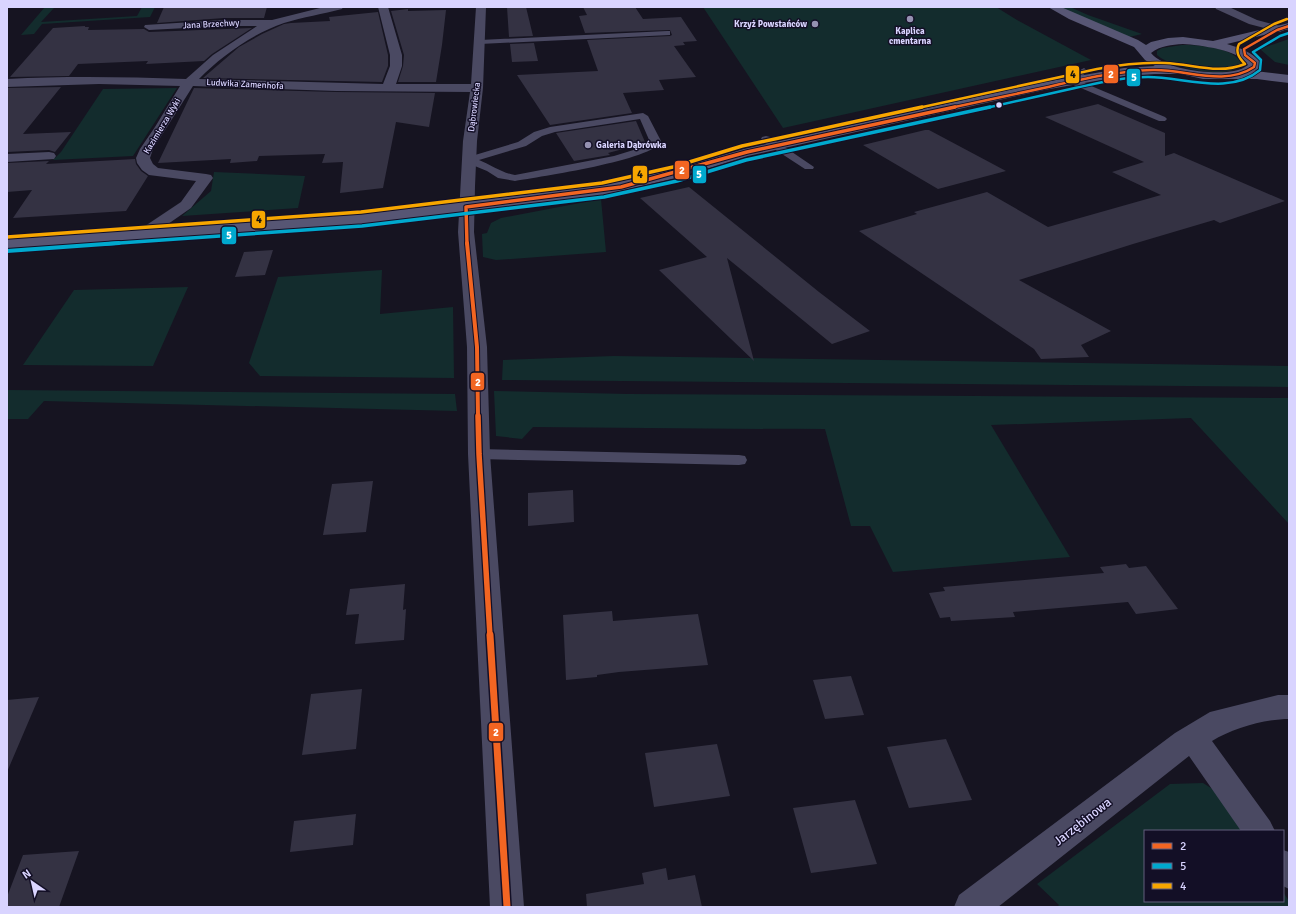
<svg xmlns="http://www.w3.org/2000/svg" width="1296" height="914" font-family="Signika,sans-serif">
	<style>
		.green { fill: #132c2d }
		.building { fill: #343243 }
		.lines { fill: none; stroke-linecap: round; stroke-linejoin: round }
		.lane { fill: #4a4962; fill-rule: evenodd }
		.street { fill: #4a4962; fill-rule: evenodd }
		.secondary { fill: #575674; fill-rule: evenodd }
		.bus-1-far4-casing { stroke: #130f26; stroke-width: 4 }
		.bus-1-far3-casing { stroke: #130f26; stroke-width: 5.5 }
		.bus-1-far2-casing { stroke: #130f26; stroke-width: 6 }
		.bus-1-far1-casing { stroke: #130f26; stroke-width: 8 }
		.bus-1-casing { stroke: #130f26; stroke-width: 10 }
		.bus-2-far2-casing { stroke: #130f26; stroke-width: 4 }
		.bus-2-far1-casing { stroke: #130f26; stroke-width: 5.5 }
		.bus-2-casing { stroke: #130f26; stroke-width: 6 }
		.bus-3-far1-casing { stroke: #130f26; stroke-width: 4 }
		.bus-3-casing { stroke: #130f26; stroke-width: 5.5 }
		.bus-1-far4 { stroke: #f26522; stroke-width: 2.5 }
		.bus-1-far3 { stroke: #f26522; stroke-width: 3.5 }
		.bus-1-far2 { stroke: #f26522; stroke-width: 4 }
		.bus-1-far1 { stroke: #f26522; stroke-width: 5.5 }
		.bus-1 { stroke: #f26522; stroke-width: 7 }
		.bus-2-far2 { stroke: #00a9ce; stroke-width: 2.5 }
		.bus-2-far1 { stroke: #00a9ce; stroke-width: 3.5 }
		.bus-2 { stroke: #00a9ce; stroke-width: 4 }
		.bus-3-far1 { stroke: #f7a600; stroke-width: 2.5 }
		.bus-3 { stroke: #f7a600; stroke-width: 3.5 }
		.poi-dot { fill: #9591b1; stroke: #130f26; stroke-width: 1.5 }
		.bus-dot { fill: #d9d4ff; stroke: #130f26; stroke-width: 1.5 }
		.labels { text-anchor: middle; stroke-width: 3; stroke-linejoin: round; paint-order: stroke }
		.far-street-label { font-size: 9px; fill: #d9d4ff; stroke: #130f26 }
		.far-poi-label { font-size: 9px; font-weight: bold; fill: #d9d4ff; stroke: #130f26; text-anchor: end }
		.near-street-label { font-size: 13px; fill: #d9d4ff; stroke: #130f26 }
		.line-badge { stroke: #130f26; stroke-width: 1.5 }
		.badge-label { font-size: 11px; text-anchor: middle; font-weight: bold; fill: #fff }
		.pale-badge-label { font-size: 11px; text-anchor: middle; font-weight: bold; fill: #111 }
	</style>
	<rect width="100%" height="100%" fill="#161421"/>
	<!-- green -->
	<path class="green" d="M45,7H82L54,8L41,22L137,16L142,7H155L150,17L42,24L34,34L21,35Z
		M703,7H996L1017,20L1091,60L783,128Z
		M1059,7H1070L1088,15L1142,34L1129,37Z
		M1289,39V65L1275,62L1260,49Z
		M1182,45C1198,45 1234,47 1242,64C1230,81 1171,68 1157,55V51L1162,48Z
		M177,88L133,156L53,160L61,152L103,89Z
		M214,172L305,176L298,208L182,216L211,191Z
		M601,199L606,252L496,260L483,257L482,234L487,233L491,223L501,218Z
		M382,270L380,314L453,307L454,378L260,376L249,363L278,277Z
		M188,287L153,366L23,365L74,290Z
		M614,356L1289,366V387L502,380L503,360Z
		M7,390L455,394L457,411L44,401L28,419H7Z
		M494,391L628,394L1289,398V524L1191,418L991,425L1070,557L893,572L870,526H851L825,429C727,429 630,428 533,427L522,439L496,436Z
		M1203,783L1219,793L1243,831H1145V901H1283V892L1289,901V907H1057L1059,905L1037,884L1170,784Z"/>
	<!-- building -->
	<path class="building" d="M164,7H267L264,18H224L157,23Z
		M507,7H526L533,36L509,37Z
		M583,7H635L643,19L681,17L697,41L683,42L685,45L674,46L696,77L659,80L664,90L623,93L632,113L550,125L517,75L598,71L587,40L670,36L672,35L670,30L585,33L579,16L587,15Z
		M408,9V11L446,10L442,45L436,82H398L403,66L404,55L391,11Z
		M378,12L388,55V66L382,82L203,78L239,47L262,34L284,24L291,23L330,21L329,17Z
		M85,26V27H89L88,30L144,29L149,32L252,28L212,54L204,61L146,64L148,61L78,64L69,76L10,77L53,28Z
		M534,43L538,61L512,62L510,44Z
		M61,87L23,134L71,132L55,152L49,150L7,152V88Z
		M194,88L336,92L435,93L429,127L396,122L383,188L340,193L343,162L322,163L325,154L259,156L257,161L230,163L231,159L158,163Z
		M1098,104L1165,133V156L1174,153L1285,201L1220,223L1214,220L1133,244L1019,280L1111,331L1081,345L1089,357L1041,359L1034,349L859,231L917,214L914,212L987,192L1048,227L1161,195L1112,172L1144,162L1045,117Z
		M636,121L645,142L621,147L623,149L608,153L610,155L574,161L556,133Z
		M925,130H929L1006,171L938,189L863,145Z
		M135,159L136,164L141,171L148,176L126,211L13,218L32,190L7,192V163L49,161L46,164Z
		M689,187L819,292L870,331L832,344L727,258L754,361L659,270L707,257L640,198Z
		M273,250L265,275L235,277L244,252Z
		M373,481L366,532L323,535L332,484Z
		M573,490L574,522L528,526V493Z
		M1126,564L1129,568L1146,566L1178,609L1136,614L1128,602L1013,612L1015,617L951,621L950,617L940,618L929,593L945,591L943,587L1104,573L1100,567Z
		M405,584L403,610L406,609L404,640L355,644L359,614L346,615L350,589Z
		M612,611L613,621L698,614L708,665L619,672L597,675V677L566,680L563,615Z
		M851,676L864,715L825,719L813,680Z
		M362,689L356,749L302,755L311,694Z
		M39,697L7,772V700Z
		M946,739L972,800L909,808L887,747Z
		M717,744L730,796L654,807L645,753Z
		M855,800L877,864L811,873L793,808Z
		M356,814L353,845L290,852L294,821Z
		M79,851L59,907H7V897L23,855Z
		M666,868L668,880L695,875L702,907H587L586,894L644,884L642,873Z"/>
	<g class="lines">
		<!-- lane -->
		<path class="lane" d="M667,31H670V35L480,44L476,42L480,40Z
			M1084,68L1088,71L1077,80L1165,117L1167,119L1165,121H1159L1069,83L1068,81L1071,75Z
			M643,113L648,116L661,141C655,160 538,177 515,181L498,178L487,171L465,162L464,160L465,158L518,142L534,132L550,127ZM640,119L650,142L640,148L614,156L515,175C502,173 491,165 479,160L526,146L542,136L555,132Z
			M766,136L770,137L814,167L813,169H805L762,141L761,139L762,137Z
			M479,449L739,455L745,456L747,460L745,464L739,465L479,459L473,458L471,454L473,450Z"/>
		<!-- street -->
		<path class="street" d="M324,7H343L342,9C323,14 303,17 284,23C254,33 221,56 199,79L383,84L390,66V55L378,7H388L402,55V66L396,84H471L476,7H486L483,88L477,141L475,186L474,232L487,347L490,454L524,907H490L468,454L467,347L458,232L463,141L470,92L336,91L193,86L153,149L150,158L153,164L158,168L206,174L211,175L213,178L191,208L148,238L142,240L136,238L134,235L136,232L181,202L196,181L149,175L142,170L137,163L136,158L140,149L155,127L180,86L99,84L7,87V79C67,76 126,77 186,79L213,55L257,26H224L149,30L144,27L145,25L224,20H272Z
			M1215,7H1229L1257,20L1284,27L1286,29L1280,32L1249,24L1216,9Z
			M49,152L54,153L56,156L54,159L7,162V154Z
			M1278,695H1289V719C1265,719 1233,728 1212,741L1270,821L1275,831H1241L1189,756L998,907H954L959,895L1175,733L1210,712Z
			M1283,850L1289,852V889L1283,886Z"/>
		<!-- secondary -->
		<path class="secondary" d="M1048,7H1061L1138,40L1146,45L1151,42L1168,38L1183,37L1213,41L1289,23V29L1227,44C1239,48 1253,52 1261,63L1260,67L1255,71L1289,75V83L1257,79H1203L1181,74H1155L1124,76L1044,90L748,156L680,177L603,195L362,224L7,249V239L362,214L603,185L672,170L744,149L1044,82L1124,68L1155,66L1145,60L1134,47L1069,19ZM1183,44C1199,45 1241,50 1248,65C1244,68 1240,70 1234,71C1214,75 1165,70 1151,53C1162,45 1171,45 1183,44Z"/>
		<defs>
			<path id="bus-1-far4" d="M950,108C983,101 1015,94 1048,87C1083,79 1117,71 1153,70C1186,69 1224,87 1254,67L1255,63L1245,55L1244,49L1277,30L1289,26"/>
			<path id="bus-1-far3" d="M466,207L621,187L747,152L955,107
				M466,207L467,244"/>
			<path id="bus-1-far2" d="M467,243L477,347L478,417"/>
			<path id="bus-1-far1" d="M478,416L479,454L490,636"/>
			<path id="bus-1" d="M490,635L507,907"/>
			<path id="bus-2-far2" d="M986,108C1016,101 1045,95 1075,88C1099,83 1123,77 1148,77C1184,77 1229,96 1260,70L1261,60L1253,52L1280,36L1289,33"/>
			<path id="bus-2-far1" d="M105,244L362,226L604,197L677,181L746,160L990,107"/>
			<path id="bus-2" d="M7,251L119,243"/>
			<path id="bus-3-far1" d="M918,108L1097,69C1119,65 1142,62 1165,63C1193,64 1218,75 1245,64C1239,58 1235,52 1239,44L1274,24L1287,19"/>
			<path id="bus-3" d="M7,237L361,212L602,183L673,167L742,146L922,107"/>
		</defs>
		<!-- bus-1-far4 casing -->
		<use href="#bus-1-far4" class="bus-1-far4-casing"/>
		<!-- bus-1-far3 casing -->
		<use href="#bus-1-far3" class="bus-1-far3-casing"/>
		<!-- bus-1-far2 casing -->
		<use href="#bus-1-far2" class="bus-1-far2-casing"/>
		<!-- bus-1-far1 casing -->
		<use href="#bus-1-far1" class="bus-1-far1-casing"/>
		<!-- bus-1 casing -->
		<use href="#bus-1" class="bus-1-casing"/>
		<!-- bus-2-far2 casing -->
		<use href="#bus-2-far2" class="bus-2-far2-casing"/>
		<!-- bus-2-far1 casing -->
		<use href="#bus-2-far1" class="bus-2-far1-casing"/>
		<!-- bus-2 casing -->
		<use href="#bus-2" class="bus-2-casing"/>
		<!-- bus-3-far1 casing -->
		<use href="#bus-3-far1" class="bus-3-far1-casing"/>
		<!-- bus-3 casing -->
		<use href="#bus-3" class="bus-3-casing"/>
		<!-- bus-1-far4 -->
		<use href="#bus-1-far4" class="bus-1-far4"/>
		<!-- bus-1-far3 -->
		<use href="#bus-1-far3" class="bus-1-far3"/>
		<!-- bus-1-far2 -->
		<use href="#bus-1-far2" class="bus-1-far2"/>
		<!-- bus-1-far1 -->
		<use href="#bus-1-far1" class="bus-1-far1"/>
		<!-- bus-1 -->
		<use href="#bus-1" class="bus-1"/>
		<!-- bus-2-far2 -->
		<use href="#bus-2-far2" class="bus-2-far2"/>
		<!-- bus-2-far1 -->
		<use href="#bus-2-far1" class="bus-2-far1"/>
		<!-- bus-2 -->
		<use href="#bus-2" class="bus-2"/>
		<!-- bus-3-far1 -->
		<use href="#bus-3-far1" class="bus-3-far1"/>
		<!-- bus-3 -->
		<use href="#bus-3" class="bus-3"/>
	</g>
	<!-- markers -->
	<g class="poi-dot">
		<circle cx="910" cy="19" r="4"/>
		<circle cx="815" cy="24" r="4"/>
		<circle cx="588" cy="145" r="4"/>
	</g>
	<circle class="bus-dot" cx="999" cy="105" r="3.5"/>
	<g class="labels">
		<!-- far-street labels -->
		<g class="far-street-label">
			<text transform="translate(211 24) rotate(-3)" y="3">Jana Brzechwy</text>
			<text transform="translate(245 84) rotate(3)" y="3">Ludwika Zamenhofa</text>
			<text transform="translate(474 107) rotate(-83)" y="3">Dąbrowiecka</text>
			<text transform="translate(162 126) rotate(-59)" y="3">Kazimierza Wyki</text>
		</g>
		<!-- far-poi labels -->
		<g class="far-poi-label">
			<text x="807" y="27">Krzyż Powstańców</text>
			<text x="910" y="34" text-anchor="middle">Kaplica<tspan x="910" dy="10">cmentarna</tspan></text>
			<text x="596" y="148" text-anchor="start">Galeria Dąbrówka</text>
		</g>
		<!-- near-street labels -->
		<g class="near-street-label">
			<text transform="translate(1082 821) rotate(-38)" y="5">Jarzębinowa</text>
		</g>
	</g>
	<g class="line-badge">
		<rect x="1103" y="64" width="16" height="20" rx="4" fill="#f26522"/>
		<rect x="1065" y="65" width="15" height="19" rx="4" fill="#f7a600"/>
		<rect x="1126" y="68" width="15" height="19" rx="4" fill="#00a9ce"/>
		<rect x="674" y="160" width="16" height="20" rx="4" fill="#f26522"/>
		<rect x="692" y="165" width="15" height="19" rx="4" fill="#00a9ce"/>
		<rect x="632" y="165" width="16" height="19" rx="4" fill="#f7a600"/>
		<rect x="251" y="210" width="15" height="19" rx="4" fill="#f7a600"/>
		<rect x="221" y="226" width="16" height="19" rx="4" fill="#00a9ce"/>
		<rect x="470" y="372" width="15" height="19" rx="4" fill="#f26522"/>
		<rect x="488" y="722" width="16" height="20" rx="4" fill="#f26522"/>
	</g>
	<g class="badge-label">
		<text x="1111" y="78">2</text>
		<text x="1134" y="81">5</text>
		<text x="682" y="174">2</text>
		<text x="699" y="178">5</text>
		<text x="229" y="239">5</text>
		<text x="478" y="386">2</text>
		<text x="496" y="736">2</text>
	</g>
	<g class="pale-badge-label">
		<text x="1073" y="78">4</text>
		<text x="640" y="178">4</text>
		<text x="259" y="223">4</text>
	</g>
	<!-- border -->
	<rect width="1296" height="914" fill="none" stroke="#d9d4ff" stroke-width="16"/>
	<!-- legend -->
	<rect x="1144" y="830" width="140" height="72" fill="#130f26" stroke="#625e7d"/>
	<rect x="1152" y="843" width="20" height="6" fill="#f26522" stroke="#625e7d"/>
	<text x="1180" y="850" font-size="12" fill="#d9d4ff">2</text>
	<rect x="1152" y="863" width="20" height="6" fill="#00a9ce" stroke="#625e7d"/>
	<text x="1180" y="870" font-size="12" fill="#d9d4ff">5</text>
	<rect x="1152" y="883" width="20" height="6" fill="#f7a600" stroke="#625e7d"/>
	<text x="1180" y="890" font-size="12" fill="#d9d4ff">4</text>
	<!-- north arrow -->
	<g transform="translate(32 882) rotate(326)" stroke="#130f26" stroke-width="3" paint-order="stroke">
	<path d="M0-3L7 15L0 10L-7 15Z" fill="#d9d4ff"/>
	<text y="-6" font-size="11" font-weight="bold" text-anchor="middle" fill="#d9d4ff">N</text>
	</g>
</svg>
